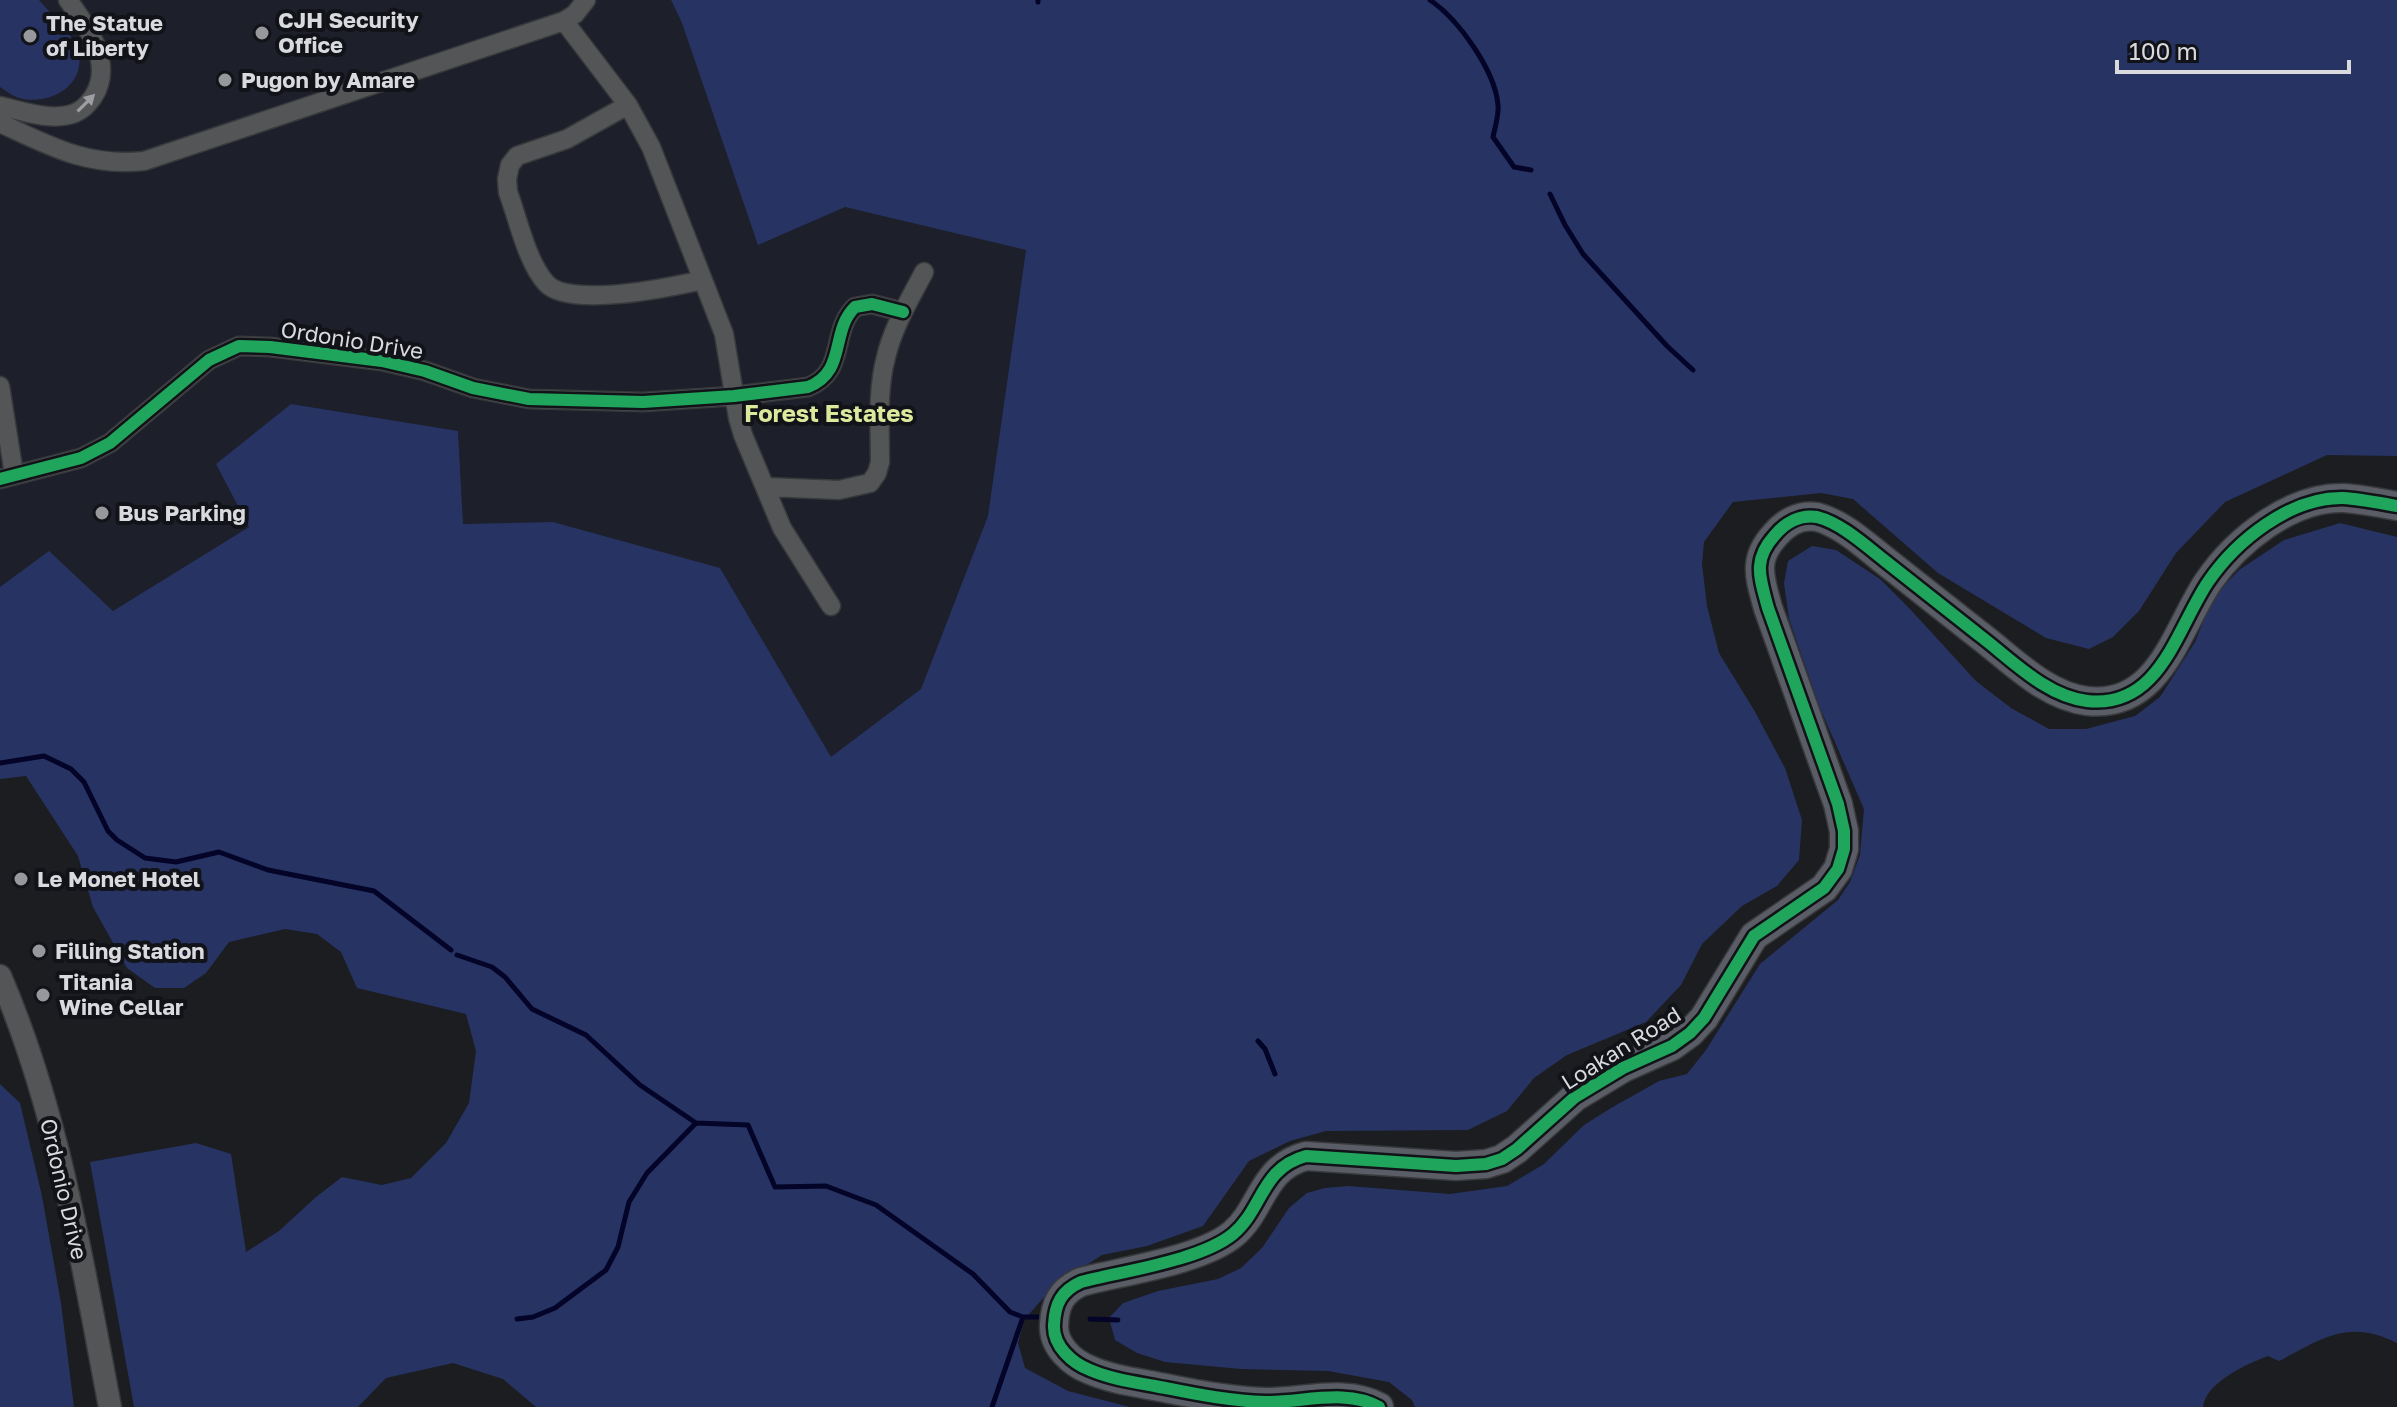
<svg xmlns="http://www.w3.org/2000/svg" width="2397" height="1407" font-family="'Golos Text',sans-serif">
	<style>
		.built { fill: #1d202a }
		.green { fill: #273463 }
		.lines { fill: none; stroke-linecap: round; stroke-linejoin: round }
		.stream { stroke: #040328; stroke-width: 5 }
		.minor-casing { stroke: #38393c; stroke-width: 21 }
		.tertiary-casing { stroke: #38393c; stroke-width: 25 }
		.primary-casing { stroke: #38393c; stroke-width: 31 }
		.minor { stroke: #545557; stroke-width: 18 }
		.tertiary { stroke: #545557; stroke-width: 22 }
		.primary { stroke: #5a5d65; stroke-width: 28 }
		.cycleway-casing { stroke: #111318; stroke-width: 17 }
		.cycleway { stroke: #20a55d; stroke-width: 12 }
		.oneway { fill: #9d9ea1 }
		.poi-dot { fill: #96989c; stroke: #111318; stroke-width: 3 }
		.labels { text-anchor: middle; stroke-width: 8; stroke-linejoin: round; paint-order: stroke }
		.poi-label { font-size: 22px; font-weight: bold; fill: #d9dade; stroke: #111318; text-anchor: start }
		.street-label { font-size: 22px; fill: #d9dade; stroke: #111318 }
		.neighbourhood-label { font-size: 24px; font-weight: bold; fill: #dce89b; stroke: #111318 }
	</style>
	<rect width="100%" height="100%" fill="#1b1d20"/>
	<!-- built -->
	<path class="built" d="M0,0H671L682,23L845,207L1026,249L988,516L921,689L831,758L720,569L553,522L463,524L458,431L291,404L216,464L249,527L113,611L49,552L0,587Z"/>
	<!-- green -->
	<path class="green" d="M0,0H39C48,11 75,37 78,50C88,86 47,108 16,97C11,95 5,90 0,87Z
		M671,0H2397V456L2327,455L2225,502L2176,553L2139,611L2113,637L2089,649L2046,638L1938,573L1853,499L1821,493L1733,502L1704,542L1702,564L1707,606L1719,653L1754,710L1785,768L1802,820L1799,860L1777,886L1742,906L1702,944L1681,985L1646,1022L1567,1055L1534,1078L1507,1111L1468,1130L1326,1131L1290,1141L1249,1161L1203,1226L1147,1246L1102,1255L1052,1288L1024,1320L1018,1343L1025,1368L1068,1391L1130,1407H536L503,1379L453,1363L386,1378L358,1407H134L90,1162L196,1143L231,1154L246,1252L279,1231L316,1197L342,1177L382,1185L411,1178L446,1143L469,1103L476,1051L466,1014L357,988L341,952L317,934L285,929L229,942L206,973L184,988H155L127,968L93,907L78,856L26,776L0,779V587L49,551L113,611L249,527L216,464L291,404L458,431L463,524L553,522L720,568L831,757L921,689L988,516L1026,250L845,207L758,245L682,23Z
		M2340,523L2397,537V1343C2349,1318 2321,1339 2279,1361L2268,1356C2247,1364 2206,1382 2203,1407H1415L1412,1400L1389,1382L1328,1371L1241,1369L1165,1362L1137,1353L1115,1340L1109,1318L1123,1303L1158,1291L1218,1279L1241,1268L1262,1248L1289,1208L1307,1193L1325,1188L1349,1186L1450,1194L1507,1186L1544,1164L1584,1125L1611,1108L1659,1081L1687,1074L1706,1050L1760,964L1838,900L1850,882L1860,855L1864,809L1820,708L1789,619L1784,583L1788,561L1812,546L1836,550L1880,579L1910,609L1976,681L2011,708L2049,729H2086L2135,716L2160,697L2195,642L2213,597L2239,570L2284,540Z
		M0,1084L20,1103L42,1196L61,1303L74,1407H0Z"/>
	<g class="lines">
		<!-- stream -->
		<path class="stream" d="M1430,0C1458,19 1495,70 1498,105C1499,115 1495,127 1493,137L1514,167L1531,170
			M1038,2V0
			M1550,194L1565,225L1583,254L1667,346L1693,370
			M0,763L44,756L71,769L84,782L108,831L117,840L145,858L176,862L219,852L268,870L374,891L451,950
			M457,955L492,967L505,977L532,1009L586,1035L640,1085L696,1123L748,1125L775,1187L826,1186L876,1205L973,1274L1010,1312L1023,1317H1047
			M1258,1041L1265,1049L1275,1074
			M517,1319L533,1317L555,1308L606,1270L618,1247L629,1202L647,1173L696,1123
			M1090,1319L1118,1320
			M992,1407L1023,1317"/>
		<defs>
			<path id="minor" d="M564,21L628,105L651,147L724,334L738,418L743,435L782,528L831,606
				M628,105L567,139L517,156L510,165L507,179L508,192C518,219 527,262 546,283C568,309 671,287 703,280
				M0,106C22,111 52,122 75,113C82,110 89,103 93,97C115,64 87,26 68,0
				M0,123C50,146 87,167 144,161L564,21L575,14L586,0
				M0,386L14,474
				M0,479L81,458L110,443L209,360L239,346L270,347L382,361L425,371L473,388L529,399L643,402L734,396L808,387C847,372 830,331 855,307L872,304L903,312
				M766,487L839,490L870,483L877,473L880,462C880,427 877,390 886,357C893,327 910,299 924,272"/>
			<path id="tertiary" d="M0,976C59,1113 82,1262 110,1407"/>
			<path id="primary" d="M1379,1407C1346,1388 1301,1403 1265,1402C1228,1401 1191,1393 1155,1386C1133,1382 1111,1379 1090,1370C1072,1363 1053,1346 1054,1325C1055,1304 1061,1291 1081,1282C1122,1271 1200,1261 1233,1234C1263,1209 1261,1168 1306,1156L1456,1166L1486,1164L1502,1159L1517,1149L1575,1097L1623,1068L1672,1046L1690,1033L1704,1018L1754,936L1824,888L1838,869L1844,849V831L1838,804L1768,608C1760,578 1752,560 1775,535C1785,523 1800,514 1817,517C1841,523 1865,545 1884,560C1916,585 1947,610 1979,635C2011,659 2045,696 2087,701C2160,709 2176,630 2208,582C2236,541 2290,497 2343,498C2361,499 2380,503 2397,506"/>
		</defs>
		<!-- minor casing -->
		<use href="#minor" class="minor-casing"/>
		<!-- tertiary casing -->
		<use href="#tertiary" class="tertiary-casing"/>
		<!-- primary casing -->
		<use href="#primary" class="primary-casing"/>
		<!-- minor -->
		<use href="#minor" class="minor"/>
		<!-- tertiary -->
		<use href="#tertiary" class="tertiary"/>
		<!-- primary -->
		<use href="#primary" class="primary"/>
		<defs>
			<path id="cycleway" d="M0,479L81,458L110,443L209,360L239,346L270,347L382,361L425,371L473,388L529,399L643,402L734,396L808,387C847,372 830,331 855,307L872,304L903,312
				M1379,1407C1346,1388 1301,1403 1265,1402C1228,1401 1191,1393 1155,1386C1133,1382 1111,1379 1090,1370C1072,1363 1053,1346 1054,1325C1055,1304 1061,1291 1081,1282C1122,1271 1200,1261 1233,1234C1263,1209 1261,1168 1306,1156L1456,1166L1486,1164L1502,1159L1517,1149L1575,1097L1623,1068L1672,1046L1690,1033L1704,1018L1754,936L1824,888L1838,869L1844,849V831L1838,804L1768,608C1760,578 1752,560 1775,535C1785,523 1800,514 1817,517C1841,523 1865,545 1884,560C1916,585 1947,610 1979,635C2011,659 2045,696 2087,701C2160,709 2176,630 2208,582C2236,541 2290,497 2343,498C2361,499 2380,503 2397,506"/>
		</defs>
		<!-- cycleway casing -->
		<use href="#cycleway" class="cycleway-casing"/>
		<!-- cycleway -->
		<use href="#cycleway" class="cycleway"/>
	</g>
	<!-- one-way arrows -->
	<defs><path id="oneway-solid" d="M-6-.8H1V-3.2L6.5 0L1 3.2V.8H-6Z" transform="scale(2)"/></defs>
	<use class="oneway" href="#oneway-solid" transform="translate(86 103) rotate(-45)"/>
	<!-- markers -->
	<g class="poi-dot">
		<circle cx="262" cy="33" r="8"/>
		<circle cx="30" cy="36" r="8"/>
		<circle cx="225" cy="80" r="8"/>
		<circle cx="102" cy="513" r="8"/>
		<circle cx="21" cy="879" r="8"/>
		<circle cx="39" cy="951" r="8"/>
		<circle cx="43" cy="995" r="8"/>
	</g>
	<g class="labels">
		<!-- poi labels -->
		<g class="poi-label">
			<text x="278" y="28">CJH Security<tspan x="278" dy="25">Office</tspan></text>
			<text x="46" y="31">The Statue<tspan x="46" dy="25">of Liberty</tspan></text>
			<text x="241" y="88">Pugon by Amare</text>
			<text x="118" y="521">Bus Parking</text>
			<text x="37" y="887">Le Monet Hotel</text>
			<text x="55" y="959">Filling Station</text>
			<text x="59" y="990">Titania<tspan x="59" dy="25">Wine Cellar</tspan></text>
		</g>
		<!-- street labels -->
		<g class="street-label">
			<text transform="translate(352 340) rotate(9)" y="8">Ordonio Drive</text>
			<text transform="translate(1621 1048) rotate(-32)" y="8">Loakan Road</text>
			<text transform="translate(64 1189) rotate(77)" y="8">Ordonio Drive</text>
		</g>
		<!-- neighbourhood labels -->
		<g class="neighbourhood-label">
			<text x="829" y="422">Forest Estates</text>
		</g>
	</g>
	<!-- scale -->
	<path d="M2117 60v12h232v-12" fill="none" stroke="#d9dade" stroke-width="4"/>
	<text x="2129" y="60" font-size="24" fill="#d9dade" stroke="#111318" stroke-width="6" paint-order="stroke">100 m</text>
</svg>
